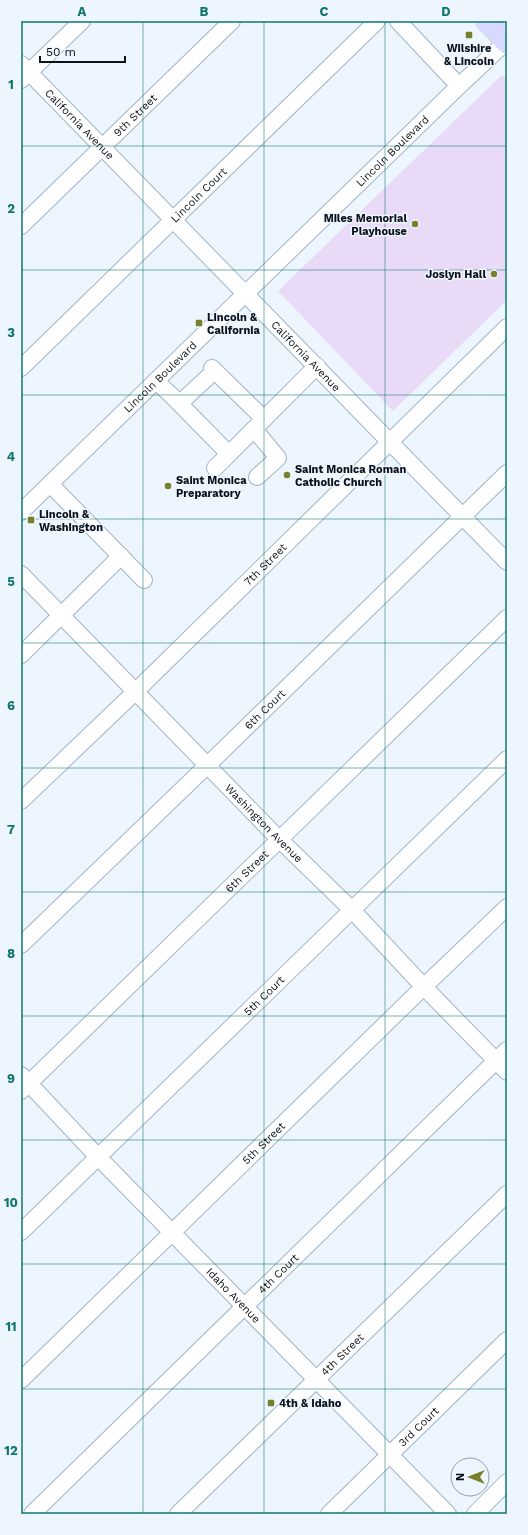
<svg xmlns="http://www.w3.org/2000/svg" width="528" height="1535" font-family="'Work Sans',sans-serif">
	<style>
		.green { fill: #e9daf8 }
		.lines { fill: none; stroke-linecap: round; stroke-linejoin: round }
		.minor-casing { stroke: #a1b4ca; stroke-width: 18 }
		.major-casing { stroke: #d3d4d6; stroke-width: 22 }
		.minor { stroke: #fff; stroke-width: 16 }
		.major { stroke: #d7dafe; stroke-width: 21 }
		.grid { fill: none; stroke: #0f766e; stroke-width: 1; stroke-opacity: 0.55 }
		.poi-dot { fill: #78802b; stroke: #edf5fe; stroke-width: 1.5 }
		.labels { text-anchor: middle; stroke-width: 3; stroke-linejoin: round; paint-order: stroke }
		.poi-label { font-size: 11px; font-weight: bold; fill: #0b1119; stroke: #edf5fe; text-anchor: start }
		.street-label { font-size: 11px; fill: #0b1119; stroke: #edf5fe }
		.neatline { fill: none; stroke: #0f766e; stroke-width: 1.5 }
		.grid-label { font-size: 13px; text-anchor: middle; font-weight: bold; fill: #0f766e }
	</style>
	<rect width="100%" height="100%" fill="#edf5fe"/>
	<!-- green -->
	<path class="green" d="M502,75L507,80V300L393,411L278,291Z"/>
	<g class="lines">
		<defs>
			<g id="minor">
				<path d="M398,21L459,86"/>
				<path id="s1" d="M21,64L507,562"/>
				<path d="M21,80L82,21"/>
				<path id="s2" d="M21,226L232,21"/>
				<path id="s3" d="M21,368L377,21"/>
				<path d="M212,368L264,419"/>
				<path d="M156,381L172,396L229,454"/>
				<path d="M180,403L208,377"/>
				<path d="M254,429L278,458L257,477"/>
				<path d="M215,468L317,366"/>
				<path d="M50,484L144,580"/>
				<path id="s4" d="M21,512L459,86L506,42"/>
				<path id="s5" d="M21,574L279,839L352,910L424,987L507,1072"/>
				<path d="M21,655L121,556"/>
				<path id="s6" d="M21,801L135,692L507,327"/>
				<path id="s7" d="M21,945L220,753L507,473"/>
				<path id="s8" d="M21,1075L98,1157L448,1514"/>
				<path id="s9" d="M21,1091L507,618"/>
				<path id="s10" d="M21,1232L507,759"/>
				<path id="s11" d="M21,1380L409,1001L507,907"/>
				<path id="s12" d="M32,1514L507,1050"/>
				<path id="s13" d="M178,1514L507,1194"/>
				<path id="s14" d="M329,1514L507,1340"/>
				<path d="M475,1514L507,1482"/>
			</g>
			<path id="major" d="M486,21L507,43"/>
		</defs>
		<!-- minor casing -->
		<use href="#minor" class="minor-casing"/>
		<!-- major casing -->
		<use href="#major" class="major-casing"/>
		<!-- minor -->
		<use href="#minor" class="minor"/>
		<!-- major -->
		<use href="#major" class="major"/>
	</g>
	<!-- grid -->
	<path class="grid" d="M143,21V1514M264,21V1514M385,21V1514M21,146H507M21,270H507M21,395H507M21,519H507M21,643H507M21,768H507M21,892H507M21,1016H507M21,1140H507M21,1264H507M21,1389H507"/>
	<!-- markers -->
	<g class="poi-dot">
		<rect x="465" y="31" width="8" height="8" rx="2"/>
		<circle cx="415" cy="224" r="4"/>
		<circle cx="494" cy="274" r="4"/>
		<rect x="195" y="319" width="8" height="8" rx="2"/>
		<circle cx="287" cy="475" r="4"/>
		<circle cx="168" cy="486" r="4"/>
		<rect x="27" y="516" width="8" height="8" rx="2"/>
		<rect x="267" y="1399" width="8" height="8" rx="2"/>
	</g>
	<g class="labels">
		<!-- poi labels -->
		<g class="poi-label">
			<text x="469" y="52" text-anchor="middle">Wilshire<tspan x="469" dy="13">&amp; Lincoln</tspan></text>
			<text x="407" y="222" text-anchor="end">Miles Memorial<tspan x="407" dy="13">Playhouse</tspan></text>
			<text x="486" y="278" text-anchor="end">Joslyn Hall</text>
			<text x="207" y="321">Lincoln &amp;<tspan x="207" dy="13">California</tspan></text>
			<text x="295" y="473">Saint Monica Roman<tspan x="295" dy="13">Catholic Church</tspan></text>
			<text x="176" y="484">Saint Monica<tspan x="176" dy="13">Preparatory</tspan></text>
			<text x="39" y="518">Lincoln &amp;<tspan x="39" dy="13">Washington</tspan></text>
			<text x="279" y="1407">4th &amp; Idaho</text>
		</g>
		<!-- street labels -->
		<g class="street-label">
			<text dy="4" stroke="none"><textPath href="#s2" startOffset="159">9th Street</textPath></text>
			<text dy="4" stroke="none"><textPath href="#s1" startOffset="84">California Avenue</textPath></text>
			<text dy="4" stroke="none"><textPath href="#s4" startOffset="518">Lincoln Boulevard</textPath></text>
			<text dy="4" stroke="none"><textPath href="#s3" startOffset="248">Lincoln Court</textPath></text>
			<text dy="4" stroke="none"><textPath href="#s1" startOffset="408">California Avenue</textPath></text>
			<text dy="4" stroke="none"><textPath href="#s4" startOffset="194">Lincoln Boulevard</textPath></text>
			<text dy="4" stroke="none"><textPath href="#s6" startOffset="340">7th Street</textPath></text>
			<text dy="4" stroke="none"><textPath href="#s7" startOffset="339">6th Court</textPath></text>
			<text dy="4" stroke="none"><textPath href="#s5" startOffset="348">Washington Avenue</textPath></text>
			<text dy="4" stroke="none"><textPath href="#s9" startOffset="315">6th Street</textPath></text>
			<text dy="4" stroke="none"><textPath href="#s10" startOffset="339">5th Court</textPath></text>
			<text dy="4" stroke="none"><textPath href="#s11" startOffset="339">5th Street</textPath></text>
			<text dy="4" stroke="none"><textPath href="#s12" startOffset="344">4th Court</textPath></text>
			<text dy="4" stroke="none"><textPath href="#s8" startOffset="306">Idaho Avenue</textPath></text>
			<text dy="4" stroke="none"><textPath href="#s13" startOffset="229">4th Street</textPath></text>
			<text dy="4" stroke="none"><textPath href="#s14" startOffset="125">3rd Court</textPath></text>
		</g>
	</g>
	<!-- border -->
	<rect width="528" height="1535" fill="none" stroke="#edf5fe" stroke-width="44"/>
	<!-- north arrow -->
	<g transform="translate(470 1477) rotate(270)"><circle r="19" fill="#edf5fe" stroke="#939aa2"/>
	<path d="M0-3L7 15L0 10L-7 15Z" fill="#78802b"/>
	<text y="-6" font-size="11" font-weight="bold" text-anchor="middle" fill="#0b1119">N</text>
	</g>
	<!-- scale -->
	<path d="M40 56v6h85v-6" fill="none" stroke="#0b1119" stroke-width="2"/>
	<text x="46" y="56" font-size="12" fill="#0b1119" stroke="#edf5fe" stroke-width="3" paint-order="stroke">50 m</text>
	<rect x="22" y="22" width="484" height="1491" class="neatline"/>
	<g class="grid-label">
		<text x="82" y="16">A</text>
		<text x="204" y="16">B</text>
		<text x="324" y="16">C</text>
		<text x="446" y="16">D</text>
		<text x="11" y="89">1</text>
		<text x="11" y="213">2</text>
		<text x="11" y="337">3</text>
		<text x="11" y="461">4</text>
		<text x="11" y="586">5</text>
		<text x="11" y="710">6</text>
		<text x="11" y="834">7</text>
		<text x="11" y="958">8</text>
		<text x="11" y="1083">9</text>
		<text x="11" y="1207">10</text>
		<text x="11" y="1331">11</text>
		<text x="11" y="1455">12</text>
	</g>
</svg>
